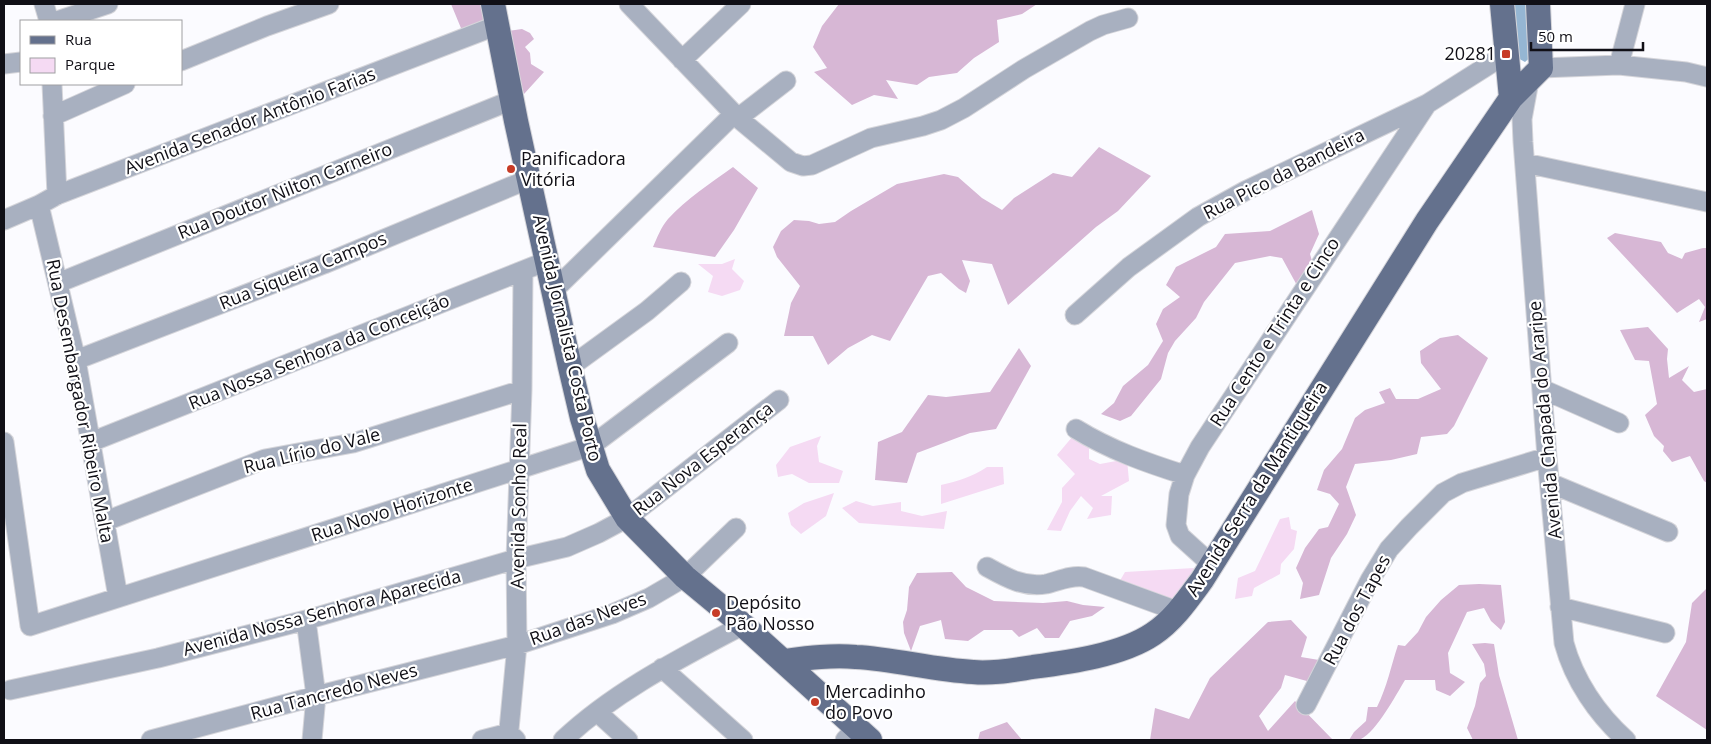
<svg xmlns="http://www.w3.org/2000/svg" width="1711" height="744" font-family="'Open Sans',sans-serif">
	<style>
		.green { fill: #f5daf3 }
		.forest { fill: #d7b7d5 }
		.water { fill: #95b6d3 }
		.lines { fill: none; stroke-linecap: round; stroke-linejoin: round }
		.minor-casing { stroke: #d5d5da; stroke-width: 21 }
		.major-casing { stroke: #d5d5da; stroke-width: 26 }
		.minor { stroke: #a8b0c0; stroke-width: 19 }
		.major { stroke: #64718d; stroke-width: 24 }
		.poi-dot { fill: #c73b26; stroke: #fff; stroke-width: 2 }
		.labels { text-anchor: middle; stroke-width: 4.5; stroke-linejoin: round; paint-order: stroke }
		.poi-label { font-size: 18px; fill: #100f16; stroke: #fff; text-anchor: start }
		.street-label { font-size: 18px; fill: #100f16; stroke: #fff }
	</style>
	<rect width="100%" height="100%" fill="#fbfbff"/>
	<!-- green -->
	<path class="green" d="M735,259L732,269L744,281L740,290L722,296L708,292L713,276L698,264H722Z
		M821,436L817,446L819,462L843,471L839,483H809L792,474L778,477L776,465L790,447Z
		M1073,436L1089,446V459L1100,464L1127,459L1129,481L1101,496H1112L1111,515L1087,519L1093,508L1081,496L1070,511L1061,531L1047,530L1062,502V488L1075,474L1057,455Z
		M987,467H1003L1004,484L941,504V485C958,481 972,477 987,467Z
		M834,493L826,516L801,534L791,525L788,513L804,503Z
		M856,501L873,506L901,502V511L922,516L947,511L944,529L859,523L842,508Z
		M1289,517L1291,529L1297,531L1294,549L1281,564L1280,574L1254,588L1252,596L1235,599L1238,578L1255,571L1280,519Z
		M1194,568L1174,605L1118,584L1125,572Z"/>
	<!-- forest -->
	<path class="forest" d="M451,4H487L489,18L463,33Z
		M839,4H1037L1022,14L997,20L999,42L974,58L957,73L929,77L917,85L886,80L898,99L874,95L852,105L814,72L827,68L813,47L822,26Z
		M522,29L530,33L534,39L525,47L530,53L531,64L544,72L524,94L518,75L508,31Z
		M1099,147L1151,176L1118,211L1096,227L1008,305L992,264L962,260L970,281L966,293L959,289L941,273L928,276L890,341L872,335L848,348L828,365L813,336H784L791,303L800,286L777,257L773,247L781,231L794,220L809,221L819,224L835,222L851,211L897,184L944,174L958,177L982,198L1002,210L1014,198L1053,173L1072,177Z
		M733,167L758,188L734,230L715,257L653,247C657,238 661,227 668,219C686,199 711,183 733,167Z
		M1312,210L1319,234L1310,254L1314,268L1299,289L1282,258L1270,256L1235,263L1204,302L1196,318L1175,341L1168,353L1161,379L1131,416L1120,421L1101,414L1114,403L1123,386L1148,365L1163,341L1156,324L1163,309L1180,297L1166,285L1176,267L1216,247L1225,234L1270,231Z
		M1615,233L1661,242L1668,253L1682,259L1685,253L1703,248H1707V319L1699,322L1705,307L1699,299L1677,313L1607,238Z
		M1648,327L1668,349L1667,359L1669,378L1689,366L1682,380L1694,392L1707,389V483L1704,481L1690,456L1672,462L1663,451L1664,446L1654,436L1645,415L1657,404L1649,361L1635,360L1620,330Z
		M1458,335L1488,358L1454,426L1447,434L1421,437L1417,454L1391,460L1355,464L1346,487L1356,515L1347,534L1331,558L1319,595L1300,599L1303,583L1296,568L1305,548L1319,529L1328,527L1339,504L1330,494L1317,490L1324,470L1342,449L1355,418L1365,410L1385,403L1379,392L1390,388L1396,399H1418L1441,389L1421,363L1420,351L1440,338Z
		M1019,348L1031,366L996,429L970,433L917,453L907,483L875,480L878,442L902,432L928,395L946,397L990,392Z
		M952,572L966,587L994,601L1043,603L1067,601L1083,605L1105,607L1092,616L1070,621L1059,638H1045L1037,628L1019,637L1012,630H984L968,641L945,639L941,620L920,626L911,651L904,633L903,622L907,610L909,587L917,573Z
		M1479,584L1501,585L1505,622L1501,630L1491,621L1484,608L1467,612L1448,653L1450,673L1465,682L1450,696L1436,690L1435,680H1405C1396,695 1376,732 1361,739C1357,741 1353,740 1349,740L1354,732L1366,721L1368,707H1377C1387,687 1391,666 1398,645L1405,646L1418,632L1426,617L1441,600L1459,585Z
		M1707,588V730L1656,696L1686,642L1692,603Z
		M1291,620L1307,637L1301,657L1325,661L1314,683L1285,675L1281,688L1259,716L1268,731L1295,701L1333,740H1150L1155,708L1189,719L1210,678L1268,622Z
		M1485,643L1494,644L1499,675L1518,740H1473L1467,728L1475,706L1480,683L1486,676L1484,664L1472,644Z
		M1007,722L1022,740H978L980,732Z"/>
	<!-- water -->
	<path class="water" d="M1509,4H1530L1533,55L1525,62L1514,56Z"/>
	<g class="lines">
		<defs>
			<path id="minor" d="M44,4L49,21
				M629,4L738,118L791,162L803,166L812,165L871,138L923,126L941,120L964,108L1024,69L1090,31L1103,25L1128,18
				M57,21L108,4
				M682,60L741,4
				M181,61L267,26L329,4
				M4,64L21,62
				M1619,65L1635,4
				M1541,68L1619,65L1686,72L1707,77
				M1529,81L1522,119L1523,142L1547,457L1564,643C1574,680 1597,714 1626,740
				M52,84L57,195
				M53,116L125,84
				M738,118L786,81
				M1525,163L1707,202
				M39,205L76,360L118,597
				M4,220L39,205L57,195L498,25
				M58,283L512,100
				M553,291L734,114
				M1075,315L1129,267L1198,217L1245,191L1427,104L1506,54
				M76,360L324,264L529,179
				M570,367L647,311L681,282
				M1542,389L1619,423
				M1076,429C1110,450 1147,463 1185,475
				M4,442L30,626L591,446L728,343
				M91,442L547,261
				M1550,483L1668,532
				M106,521L265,459L353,443L522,390
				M1211,564L1180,536L1176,525L1179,494L1185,475L1200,447L1427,104
				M987,567C1005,577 1024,588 1046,584C1059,581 1070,575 1084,577L1177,611
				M1560,607L1665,633
				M306,620L316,696L312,740
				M662,668L743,740
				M10,690L158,658L306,620L516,559L567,547L599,533L627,518L779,400
				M1306,705L1370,580L1389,549L1409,527L1443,493L1462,483L1547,457
				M597,712L628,740
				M151,740L316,696L517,645L612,614L649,598L685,577L736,528
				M482,740L509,733L516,740
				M508,740L517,645L516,559L522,390L523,272
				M563,740C615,691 681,658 743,625
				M845,740L856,728"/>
			<path id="major" d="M493,4L516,121L570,367L582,418L598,470L627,518L685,577L743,625L870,740
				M1502,4L1511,98
				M784,661C808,658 831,655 856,657C895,659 933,670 973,672C993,674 1013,670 1033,667C1070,662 1122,655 1153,634C1173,621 1188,599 1202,580L1427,221L1511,98L1541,68L1538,4"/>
		</defs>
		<!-- minor casing -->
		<use href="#minor" class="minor-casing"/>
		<!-- major casing -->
		<use href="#major" class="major-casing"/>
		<!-- minor -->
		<use href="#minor" class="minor"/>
		<!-- major -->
		<use href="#major" class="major"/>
	</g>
	<!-- markers -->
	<g class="poi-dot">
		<rect x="1501" y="49" width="10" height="10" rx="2.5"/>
		<circle cx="511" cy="169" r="5"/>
		<circle cx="716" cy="613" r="5"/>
		<circle cx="815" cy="702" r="5"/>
	</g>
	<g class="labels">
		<!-- poi labels -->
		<g class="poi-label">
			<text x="1496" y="60" text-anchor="end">20281</text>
			<text x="521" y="165">Panificadora<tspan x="521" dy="21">Vitória</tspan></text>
			<text x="726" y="609">Depósito<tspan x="726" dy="21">Pão Nosso</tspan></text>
			<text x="825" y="698">Mercadinho<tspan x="825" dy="21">do Povo</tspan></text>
		</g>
		<!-- street labels -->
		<g class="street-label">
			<text transform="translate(250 121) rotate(-21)" y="6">Avenida Senador Antônio Farias</text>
			<text transform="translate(1284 174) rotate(-27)" y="6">Rua Pico da Bandeira</text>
			<text transform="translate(285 191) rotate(-22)" y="6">Rua Doutor Nilton Carneiro</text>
			<text transform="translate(303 271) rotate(-22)" y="6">Rua Siqueira Campos</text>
			<text transform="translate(1275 332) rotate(-57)" y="6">Rua Cento e Trinta e Cinco</text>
			<text transform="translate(567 338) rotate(77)" y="6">Avenida Jornalista Costa Porto</text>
			<text transform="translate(319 352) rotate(-22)" y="6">Rua Nossa Senhora da Conceição</text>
			<text transform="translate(80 401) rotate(79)" y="6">Rua Desembargador Ribeiro Malta</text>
			<text transform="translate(1545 420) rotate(-95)" y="6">Avenida Chapada do Araripe</text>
			<text transform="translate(312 451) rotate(-14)" y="6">Rua Lírio do Vale</text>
			<text transform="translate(703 459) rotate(-38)" y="6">Rua Nova Esperança</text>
			<text transform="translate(1257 489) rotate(-58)" y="6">Avenida Serra da Mantiqueira</text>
			<text transform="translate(519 506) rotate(-89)" y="6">Avenida Sonho Real</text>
			<text transform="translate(392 510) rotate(-18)" y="6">Rua Novo Horizonte</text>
			<text transform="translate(1357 610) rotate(-62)" y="6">Rua dos Tapes</text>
			<text transform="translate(322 613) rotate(-15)" y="6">Avenida Nossa Senhora Aparecida</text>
			<text transform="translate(588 619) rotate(-20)" y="6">Rua das Neves</text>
			<text transform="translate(334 692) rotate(-15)" y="6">Rua Tancredo Neves</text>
		</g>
	</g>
	<!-- border -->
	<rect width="1711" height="744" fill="none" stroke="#100f16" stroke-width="10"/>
	<!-- legend -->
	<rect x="20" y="20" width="162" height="65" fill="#ffffff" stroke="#9f9fa2"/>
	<rect x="30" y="36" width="25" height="8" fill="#64718d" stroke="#9f9fa2"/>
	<text x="65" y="45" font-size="15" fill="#100f16">Rua</text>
	<rect x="30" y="58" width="25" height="15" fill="#f5daf3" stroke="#9f9fa2"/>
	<text x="65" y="70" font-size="15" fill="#100f16">Parque</text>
	<!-- scale -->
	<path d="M1531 42v8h112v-8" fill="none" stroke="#100f16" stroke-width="2.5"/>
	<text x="1538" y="42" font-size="15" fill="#100f16" stroke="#ffffff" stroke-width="4" paint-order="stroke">50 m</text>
</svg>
